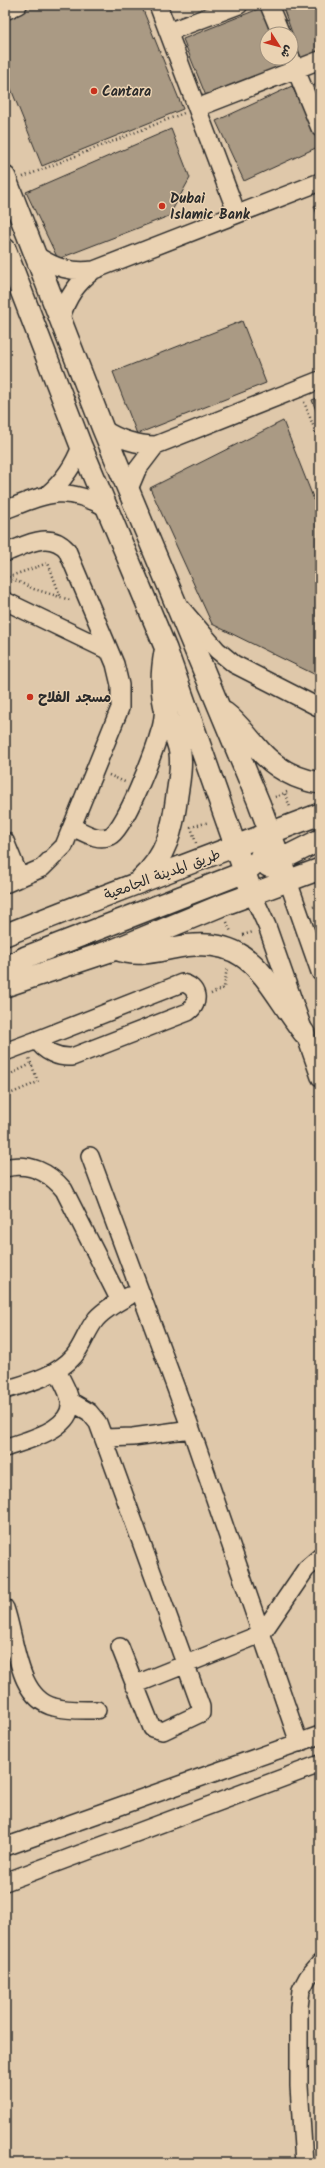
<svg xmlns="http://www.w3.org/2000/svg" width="325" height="2168" font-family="Kalam,'Playpen Sans Arabic',sans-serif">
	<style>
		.building { fill: #aa9a84; stroke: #2b2b2b }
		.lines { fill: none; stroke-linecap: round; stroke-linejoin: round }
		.minor-casing { stroke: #2b2b2b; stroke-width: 20 }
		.major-casing { stroke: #2b2b2b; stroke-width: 24 }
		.path { stroke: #2b2b2b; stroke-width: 2.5; stroke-dasharray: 1 3; stroke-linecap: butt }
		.minor { stroke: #ead2b2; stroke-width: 17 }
		.major { stroke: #ead2b2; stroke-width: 21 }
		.poi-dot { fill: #c8321e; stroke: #ead2b2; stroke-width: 1.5 }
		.labels { text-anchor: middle; stroke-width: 3; stroke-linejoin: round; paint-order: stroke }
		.poi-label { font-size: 14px; font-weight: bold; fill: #2b2b2b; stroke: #ead2b2; text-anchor: start }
		.street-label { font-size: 14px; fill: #2b2b2b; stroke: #ead2b2 }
	</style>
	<rect width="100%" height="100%" fill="#dfc8aa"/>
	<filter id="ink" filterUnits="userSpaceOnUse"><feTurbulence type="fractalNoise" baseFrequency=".025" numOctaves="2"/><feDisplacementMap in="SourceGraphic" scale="8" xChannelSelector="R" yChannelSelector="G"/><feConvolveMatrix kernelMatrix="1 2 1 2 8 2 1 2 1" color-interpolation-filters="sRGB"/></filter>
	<g filter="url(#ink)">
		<!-- building -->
		<path class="building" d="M33,5H141L183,109L42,166L5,74V16Z
			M282,5H320V57L303,63Z
			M261,8L272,34H267V58H281L287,71L208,101L183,39Z
			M320,83V121L307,88Z
			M292,86L320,146L244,181L216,121Z
			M171,129L190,178L169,216L58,259L26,192Z
			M320,203V222L314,206Z
			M242,321L266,383L137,434L113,372Z
			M320,397V421L312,400Z
			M283,421L320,515V677L212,624L150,488Z"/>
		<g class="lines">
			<defs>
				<path id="minor" d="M158,5L237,214
					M269,5L281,34
					M5,11L18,5
					M168,32L239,5
					M291,58L320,128
					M197,108L320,60
					M36,255C55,268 72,273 94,270L320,182
					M61,318C67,297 77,283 94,270
					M103,429C120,440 136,445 156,445L320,380
					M129,489L137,470L156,445
					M48,494C64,480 74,466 81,446
					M5,510C46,494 65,484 107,508
					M5,553C26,545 49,530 67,550L115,664L120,685V708L64,846L42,868L5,884
					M5,601L109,651
					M181,608L217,650L234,664L320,708
					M72,827C84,832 98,842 110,836C125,830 155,749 160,731C163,724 163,715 164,707
					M5,841L20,878
					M288,881L320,972
					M252,893L267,926L320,1077
					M182,983C198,986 201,1003 188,1012L72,1057C59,1058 44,1052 37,1040Z
					M5,1052L37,1040
					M90,1156L191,1429L299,1743
					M5,1168C29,1162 49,1172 64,1190L120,1301
					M5,1390C28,1383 57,1376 74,1356C83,1345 87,1330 96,1319C105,1309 118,1302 129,1296
					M70,1401L89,1412L98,1423L201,1707V1713L163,1731L152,1728L120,1647
					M104,1438L133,1437L191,1429
					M5,1448C26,1440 74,1430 70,1401C69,1391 61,1380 57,1370
					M5,1608C16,1639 17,1698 54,1707C68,1711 83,1710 97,1710
					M134,1685L256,1636L265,1629L306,1569L320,1557
					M5,1847L320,1735
					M5,1882L320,1764
					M304,2163L299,2086V2007L301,1990L308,1977L320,1963"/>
				<path id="major" d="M5,177L103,429L259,803L288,881
					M5,249L81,446L166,649L252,893
					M225,713C237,722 245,734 255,745C272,766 293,779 320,783
					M268,866L320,840
					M141,879C167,856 173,828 177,795C179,781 182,767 180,753C178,739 171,728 167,715C160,694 161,674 165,652
					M5,935C109,893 215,854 320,814
					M116,949C136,957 153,952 173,948C252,931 264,981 304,1033
					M5,968L26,957L245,872L259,860L271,833
					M5,986L116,949L220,906L320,869"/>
			</defs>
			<!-- minor casing -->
			<use href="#minor" class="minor-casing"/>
			<!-- major casing -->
			<use href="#major" class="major-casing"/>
			<!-- path -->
			<path class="path" d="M23,177L184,113
				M304,402L320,443
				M8,577L48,563L61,598
				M5,579L8,577L34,589L70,600
				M109,775L125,782
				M285,794L290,807
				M275,797L287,792
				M196,843L191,827L209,822
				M313,907L320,904
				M227,922L231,932
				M243,935L253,932
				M211,994L224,988L227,967
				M5,1077L31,1064
				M5,1096L38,1082L29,1058"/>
			<!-- minor -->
			<use href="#minor" class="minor"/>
			<!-- major -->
			<use href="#major" class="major"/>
		</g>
	</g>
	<!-- markers -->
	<g class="poi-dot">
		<circle cx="94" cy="91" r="4"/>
		<circle cx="162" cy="206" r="4"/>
		<circle cx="30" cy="697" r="4"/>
	</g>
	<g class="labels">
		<!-- poi labels -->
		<g class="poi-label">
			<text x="102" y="96">Cantara</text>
			<text x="170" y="203">Dubai<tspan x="170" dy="16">Islamic Bank</tspan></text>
			<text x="38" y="702">مسجد الفلاح</text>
		</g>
		<!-- street labels -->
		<g class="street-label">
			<text transform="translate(162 874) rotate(-20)" y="5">طريق المدينة الجامعية</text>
		</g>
	</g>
	<!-- margin -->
	<rect width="325" height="2168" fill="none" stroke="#ead2b2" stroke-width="20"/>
	<rect x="10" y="10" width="305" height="2148" fill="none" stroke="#2b2b2b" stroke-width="1.5" filter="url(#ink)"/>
	<!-- north arrow -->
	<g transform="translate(279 46) rotate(126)"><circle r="19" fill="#ead2b2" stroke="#9e8f7c"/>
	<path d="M0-3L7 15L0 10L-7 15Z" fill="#c8321e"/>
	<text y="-6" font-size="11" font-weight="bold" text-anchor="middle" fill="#2b2b2b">ش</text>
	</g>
</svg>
